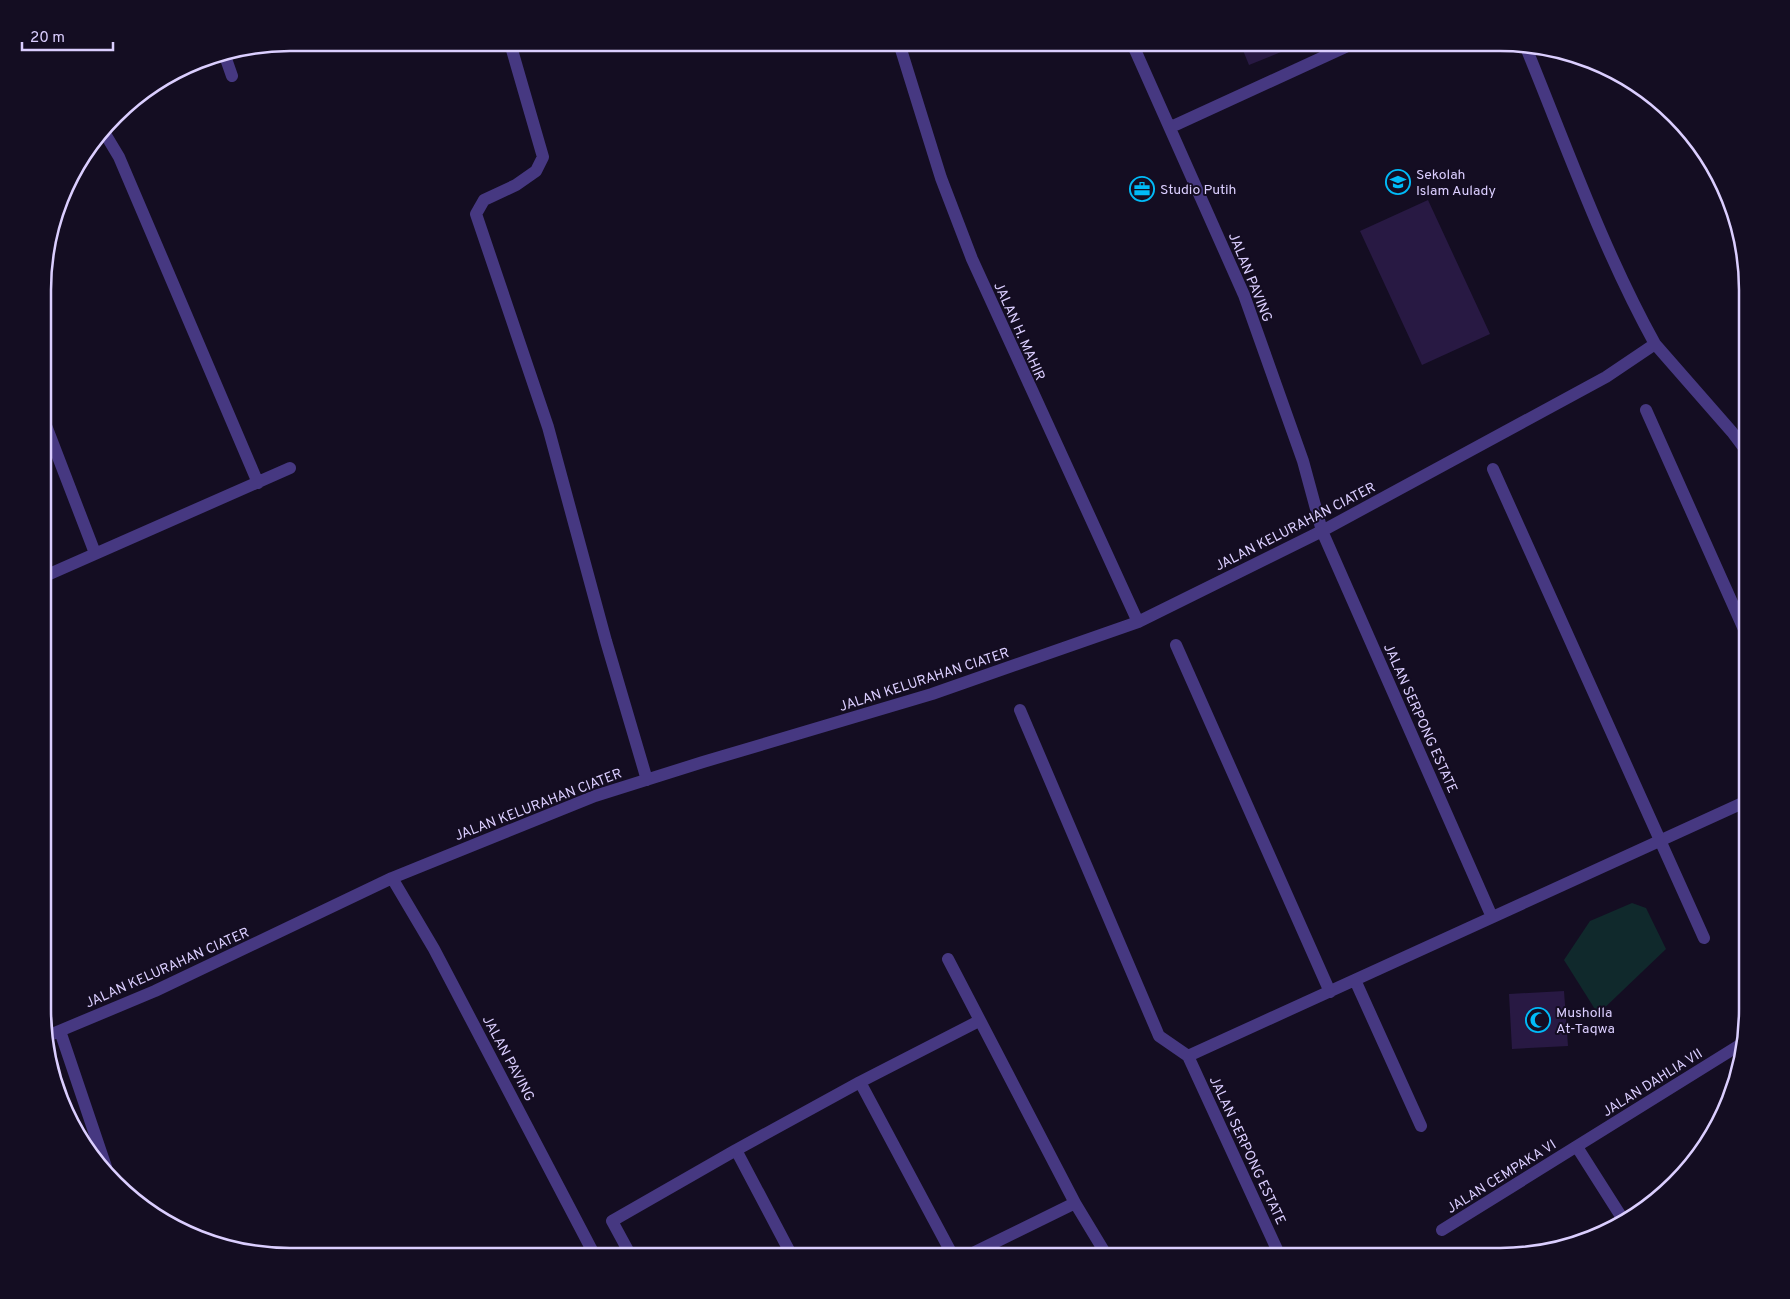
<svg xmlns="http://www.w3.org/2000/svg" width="1790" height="1299" font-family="Overpass,sans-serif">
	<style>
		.green { fill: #10292c }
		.building { fill: #281943 }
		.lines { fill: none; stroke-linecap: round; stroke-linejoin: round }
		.minor { stroke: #463881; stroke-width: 12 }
		.labels { text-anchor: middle; stroke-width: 4; stroke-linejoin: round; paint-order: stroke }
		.poi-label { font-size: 14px; fill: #dbceff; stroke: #140d22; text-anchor: start }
		.street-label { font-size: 14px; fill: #dbceff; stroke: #140d22 }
		.rim { fill: none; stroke: #dbceff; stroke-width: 2.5 }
	</style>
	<rect width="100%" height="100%" fill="#140d22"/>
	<!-- green -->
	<path class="green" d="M1632,903L1646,908L1666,949L1598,1014L1564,960L1590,921Z"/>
	<!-- building -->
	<path class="building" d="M1240,43H1303L1249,65Z
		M1428,200L1490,334L1422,365L1360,231Z
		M1564,991L1568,1046L1512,1049L1509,994Z"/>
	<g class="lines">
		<!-- minor -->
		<path class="minor" d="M510,43L543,157L536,171L516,185L484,200L476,214L548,427L606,641L647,780
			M899,43L941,178L972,259L1138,622
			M1132,43L1244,295L1303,461L1322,531L1492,917
			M1525,45C1566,145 1603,250 1655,344
			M225,56L232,76
			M1171,127L1354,43
			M103,135L107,137L119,157L258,483
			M1646,410L1747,636
			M45,423L95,553
			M1493,469L1704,938
			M45,576L290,468
			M1176,645L1330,992
			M1020,710L1159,1036L1188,1056L1280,1256
			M392,878L434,949L595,1256
			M948,959L1075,1203L1107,1256
			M1355,980L1421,1126
			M60,1031L106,1167
			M45,1037L155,991L392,878L595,796L703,762L932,694L1138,622L1322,531L1606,377L1655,344L1732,432L1747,452
			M1188,1056L1747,801
			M1577,1147L1624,1221
			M1442,1230L1743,1043
			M631,1256L612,1221L736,1150
			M792,1256L736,1150L860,1082
			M953,1256L860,1082L979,1021
			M967,1256L1075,1203"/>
	</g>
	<!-- icons -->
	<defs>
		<symbol id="school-ring" viewBox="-11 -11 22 22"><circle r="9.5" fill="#140d22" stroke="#01bbf8" stroke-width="1.5"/><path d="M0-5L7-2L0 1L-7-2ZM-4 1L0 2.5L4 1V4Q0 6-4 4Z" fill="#01bbf8"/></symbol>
		<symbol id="office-ring" viewBox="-11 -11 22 22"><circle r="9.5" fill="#140d22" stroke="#01bbf8" stroke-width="1.5"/><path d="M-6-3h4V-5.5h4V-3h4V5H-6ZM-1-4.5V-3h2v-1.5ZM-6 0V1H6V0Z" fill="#01bbf8"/></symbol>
		<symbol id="mosque-ring" viewBox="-11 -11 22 22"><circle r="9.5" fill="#140d22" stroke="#01bbf8" stroke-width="1.5"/><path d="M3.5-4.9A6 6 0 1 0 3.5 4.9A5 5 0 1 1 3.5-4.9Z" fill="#01bbf8"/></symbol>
	</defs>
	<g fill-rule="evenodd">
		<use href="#school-ring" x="1384" y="168" width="28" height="28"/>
		<use href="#office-ring" x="1128" y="175" width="28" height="28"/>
		<use href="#mosque-ring" x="1524" y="1006" width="28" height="28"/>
	</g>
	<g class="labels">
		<!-- poi labels -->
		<g class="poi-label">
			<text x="1416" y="179">Sekolah<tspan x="1416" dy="16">Islam Aulady</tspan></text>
			<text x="1160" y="194">Studio Putih</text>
			<text x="1556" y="1017">Musholla<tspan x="1556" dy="16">At-Taqwa</tspan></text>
		</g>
		<!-- street labels -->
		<g class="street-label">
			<text transform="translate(1251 277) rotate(68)" y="5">JALAN PAVING</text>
			<text transform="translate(1020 331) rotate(66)" y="5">JALAN H. MAHIR</text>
			<text transform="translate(1295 526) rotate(-27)" y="5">JALAN KELURAHAN CIATER</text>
			<text transform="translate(924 679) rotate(-18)" y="5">JALAN KELURAHAN CIATER</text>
			<text transform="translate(1421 718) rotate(66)" y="5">JALAN SERPONG ESTATE</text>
			<text transform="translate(538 804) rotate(-21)" y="5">JALAN KELURAHAN CIATER</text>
			<text transform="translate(167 967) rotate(-24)" y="5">JALAN KELURAHAN CIATER</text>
			<text transform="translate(509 1058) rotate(62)" y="5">JALAN PAVING</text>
			<text transform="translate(1652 1082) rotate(-32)" y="5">JALAN DAHLIA VII</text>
			<text transform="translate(1248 1150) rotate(65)" y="5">JALAN SERPONG ESTATE</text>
			<text transform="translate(1501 1176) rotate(-32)" y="5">JALAN CEMPAKA VI</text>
		</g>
	</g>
	<!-- crop -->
	<path d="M0 0H1790V1299H0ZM290 51H1500A239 239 0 0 1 1739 290V1009A239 239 0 0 1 1500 1248H290A239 239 0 0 1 51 1009V290A239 239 0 0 1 290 51Z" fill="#140d22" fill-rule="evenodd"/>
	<path class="rim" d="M290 51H1500A239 239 0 0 1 1739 290V1009A239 239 0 0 1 1500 1248H290A239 239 0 0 1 51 1009V290A239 239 0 0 1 290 51Z"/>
	<!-- scale -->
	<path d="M22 42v8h91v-8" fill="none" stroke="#dbceff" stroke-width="2.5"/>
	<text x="30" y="42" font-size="15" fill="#dbceff" stroke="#140d22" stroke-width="4" paint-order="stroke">20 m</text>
</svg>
